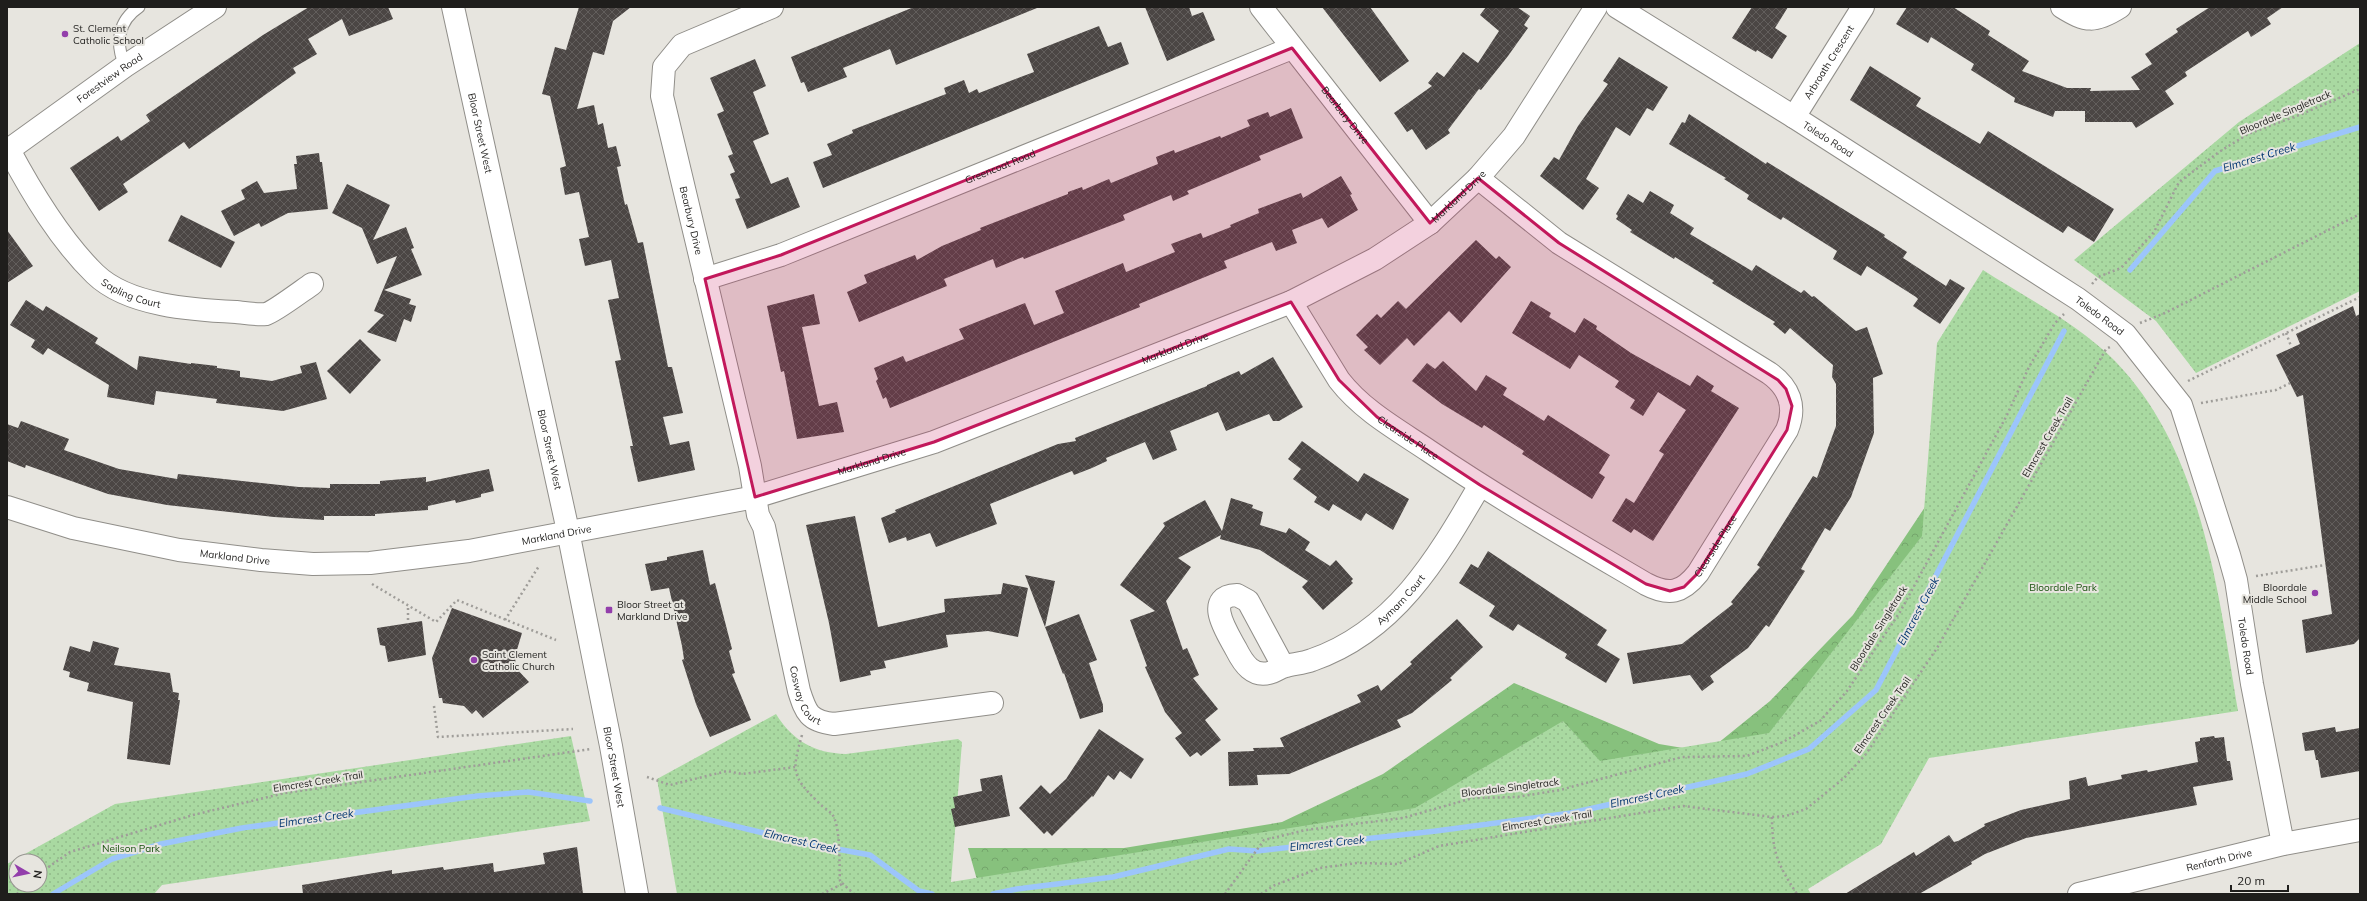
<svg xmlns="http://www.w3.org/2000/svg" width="2367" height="901" font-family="Mulish,sans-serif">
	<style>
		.forest { fill: url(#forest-crowns) }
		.park { fill: url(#park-dots); fill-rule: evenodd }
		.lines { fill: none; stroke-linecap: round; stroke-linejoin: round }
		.stream { stroke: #9cc5fb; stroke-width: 5.5 }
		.building { fill: url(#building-cross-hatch) }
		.service-casing { stroke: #908e89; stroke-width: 13 }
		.minor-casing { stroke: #908e89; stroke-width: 24 }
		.tertiary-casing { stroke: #908e89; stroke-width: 24 }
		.secondary-casing { stroke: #908e89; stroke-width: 24 }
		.path { stroke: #9f9d99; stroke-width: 2.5; stroke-dasharray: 2 3; stroke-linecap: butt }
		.service { stroke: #fff; stroke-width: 11 }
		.minor { stroke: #fff; stroke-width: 22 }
		.tertiary { stroke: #fff; stroke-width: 22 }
		.secondary { stroke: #fff; stroke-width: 22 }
		.marked { fill: #c2185b; fill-opacity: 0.2; stroke: #c2185b; stroke-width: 3; stroke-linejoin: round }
		.poi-dot { fill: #933eab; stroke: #e7e5df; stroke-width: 1.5 }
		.labels { text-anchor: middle; stroke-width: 4; stroke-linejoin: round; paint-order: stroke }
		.poi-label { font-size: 10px; fill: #1f1e1c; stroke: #e7e5df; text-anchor: start }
		.street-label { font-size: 10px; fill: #1f1e1c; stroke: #e7e5df }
		.park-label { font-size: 10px; fill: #164f0b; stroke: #e7e5df }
		.water-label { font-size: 11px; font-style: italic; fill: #01346f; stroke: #e7e5df }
	</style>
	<defs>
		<pattern id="forest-crowns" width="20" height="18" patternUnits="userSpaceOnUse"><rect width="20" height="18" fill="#87c17d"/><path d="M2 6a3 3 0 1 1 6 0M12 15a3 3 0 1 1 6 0" fill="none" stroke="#74a56b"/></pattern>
		<pattern id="park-dots" width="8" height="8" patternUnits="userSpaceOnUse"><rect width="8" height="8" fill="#a9d9a1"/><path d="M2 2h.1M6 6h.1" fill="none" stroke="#91ba8a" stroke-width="1.8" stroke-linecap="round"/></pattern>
		<pattern id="building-cross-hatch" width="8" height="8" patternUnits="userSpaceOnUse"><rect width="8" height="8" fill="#4b4644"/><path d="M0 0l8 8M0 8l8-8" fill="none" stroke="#625e5c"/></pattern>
	</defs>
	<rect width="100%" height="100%" fill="#e7e5df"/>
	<!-- forest -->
	<path class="forest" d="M2092,346L1853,734L1048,894H981L968,848H1124L1282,822L1383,774L1514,683L1659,744L1707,752L1770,701L1853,615L1925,507L1951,389Z"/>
	<!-- park -->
	<path class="park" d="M2360,43V291L2196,373L2156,321L2074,260L2239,122Z
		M1983,270C2025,297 2080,325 2115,361C2203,452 2218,592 2238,711L1929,758L1881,844L1808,889L1811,894H677L657,779L776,714C793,741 814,753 846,754L958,739L962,742L951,882L1415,808L1563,721L1600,761L1769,733L1922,536L1937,343Z
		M571,736L590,821L162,885L154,894H7V864L115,804ZM16,861H40V885H16Z"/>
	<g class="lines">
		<!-- stream -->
		<path class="stream" d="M2130,270L2215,171L2360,127
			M660,808L809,844L870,855L919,891L932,894
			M53,894L112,859L161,844L242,828L477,796L528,792L590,801
			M993,894L1017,889L1113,877L1229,849L1257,851L1436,831L1571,813L1747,774L1809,749L1876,690L2064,331"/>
	</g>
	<!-- building -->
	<path class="building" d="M309,7H388L393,19L349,36L342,19L308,39L317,54L293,68L296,73L189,149L184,142L123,184L128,192L99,211L70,168L118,136L121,141L150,121L146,115L263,35Z
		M579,7H631L613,21L604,55L593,52L577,109L594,105L598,125L603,123L608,148L616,146L621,166L617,167L625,205L627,204L638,243L643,242L668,367H672L683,413L663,417L670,445L689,441L695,470L638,482L630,446H633L615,361L621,360L608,300L619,298L611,260L585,266L579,239L589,237L579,192L565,195L560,168L566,166L550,96L542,94L555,47L566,50Z
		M914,7L1037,8L896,65L890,49L843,68L847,77L808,92L804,82L801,83L791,57Z
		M1145,7H1189L1192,16L1203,12L1215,40L1167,61Z
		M1322,7H1370L1409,61L1380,82Z
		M1486,7H1517L1530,16L1524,25L1528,28L1508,56L1481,90L1479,89L1448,130L1450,133L1426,150L1412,129L1407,132L1394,113L1432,86L1428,83L1437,72L1444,77L1463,52L1478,63L1499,31L1480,15Z
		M1752,7H1788L1775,28L1787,36L1772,59L1757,50L1756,52L1732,38Z
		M1907,7H1953L1990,31L1988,35L2029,61L2022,71L2067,88H2091L2090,91L2140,90L2131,77L2152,64L2145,54L2178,32L2176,29L2210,7H2283L2267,18L2271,24L2251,37L2248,31L2185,72L2187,76L2165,91L2174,104L2136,128L2132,122H2085V111H2055L2053,117L2014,102L2015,98L1971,70L1974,64L1931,37L1928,43L1896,24Z
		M1099,26L1108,47L1121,42L1129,64L823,188L813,162L832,155L827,144L853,133L852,130L946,94L944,88L964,80L969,93L977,89L979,93L1034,72L1027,54Z
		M1619,57L1668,87L1653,111L1647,108L1630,136L1616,127L1586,179L1599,188L1583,210L1540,176L1554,157L1559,160L1578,126L1608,84L1603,81Z
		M755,59L766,86L753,92L769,134L753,141L771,184L788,177L800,207L747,229L735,199L740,198L730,174L735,172L728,156L733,154L717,114L724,111L710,78Z
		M1870,66L1921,98L1916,106L1980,144L1988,131L2114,209L2094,242L2068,226L2063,233L1850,100Z
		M1291,108L1303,138L1259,156L1261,160L1187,191L1189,194L1173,201L1171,195L1123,215L1125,220L1024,259L1023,257L996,268L993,259L944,279L947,286L859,322L847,292L867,283L864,275L915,255L917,260L942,246L981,230L980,228L1068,194V192L1082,187L1083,190L1109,179L1111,183L1158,164L1156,157L1174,150L1175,153L1220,136L1221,138L1250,126L1247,120L1268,112L1270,117Z
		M1689,114L1766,164L1767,162L1885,235L1884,237L1907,252L1903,258L1946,286L1950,279L1965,288L1940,324L1913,306L1918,299L1916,297L1867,266L1861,276L1833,259L1837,251L1783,217L1781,220L1747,199L1749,195L1724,179L1726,178L1669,144L1682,122L1685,123Z
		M319,153L320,162H322L328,209L288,213L261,227L259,223L234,236L221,211L245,199L241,190L257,181L264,193L297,189L294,164H297L296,156Z
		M1341,176L1352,194L1350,195L1358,210L1328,228L1322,218L1292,230L1297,243L1276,251L1272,242L1224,261L1227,268L1139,304L1140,307L890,408L886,397L883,399L876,381L878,379L874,368L903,356L906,362L964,339L959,329L1025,303L1034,325L1064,313L1055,291L1123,263L1126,272L1175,252L1171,244L1201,233L1203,238L1231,227L1230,225L1259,213L1258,209L1301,193L1303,198Z
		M347,184L390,205L373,240L406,227L414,248L411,249L422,275L384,290L411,299L409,304L416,306L411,322L404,319L396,342L367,332L384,315L374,311L397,256L377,264L362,228L332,213Z
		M1650,191L1674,205L1670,213L1694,228L1690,234L1752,271L1756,265L1801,293L1804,290L1812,297L1814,296L1856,331L1867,327L1883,374L1873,378L1874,433L1851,497L1830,531L1825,528L1801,569L1805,571L1769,627L1766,625L1748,648L1710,676L1714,682L1702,691L1690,675L1633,684L1627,653L1682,644L1733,604L1731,602L1760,567L1757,565L1813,476L1817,478L1836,426V384L1832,377L1833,365L1790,328L1785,334L1773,324L1775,322L1712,283L1714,281L1675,257L1674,259L1630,232L1632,230L1616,219L1618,216L1616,214L1628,194L1643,203Z
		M181,215L235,242L221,268L168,241Z
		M7,230L33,266L7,283Z
		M1476,240L1496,259L1499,256L1511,267L1461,323L1449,311L1414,346L1407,338L1380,365L1364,350L1368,347L1356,335L1377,314L1381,318L1398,301L1406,309Z
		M814,294L820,324L802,327L819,406L837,402L844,432L797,439L784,371L781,372L767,306Z
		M26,300L43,311L46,306L98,338L95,343L137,370L139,356L191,364V363L217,366V368L240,371V377L272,381L302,373L300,366L316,362L327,399L283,411L216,403L217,399L156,391L154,405L107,397L109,385L48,348L43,355L31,347L35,340L10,325Z
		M1531,301L1551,313L1549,317L1575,333L1584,318L1597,326L1596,329L1631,353L1690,386L1697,375L1714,386L1711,391L1739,408L1653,541L1634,529L1631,533L1612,521L1626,498L1634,503L1664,454L1659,451L1686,410L1658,392L1643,416L1630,408L1635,400L1615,387L1619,381L1579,355L1570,369L1512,333Z
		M2353,306L2356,316L2360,314V638L2354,644L2306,653L2302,620L2332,614L2303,395L2297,397L2276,355L2300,344L2296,334Z
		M360,339L381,360L350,394L327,371Z
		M1273,357L1303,407L1279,421H1273L1269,414L1226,431L1218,412L1170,431L1177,450L1153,460L1145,442L1106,458L1107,461L1092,468L1074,475L1072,471L990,504L997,524L973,533L936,547L930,533L907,541L906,537L889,543L881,518L896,512L895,510L1058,444L1076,441L1075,438L1207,386V385L1239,371L1241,375Z
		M1443,361L1476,391L1486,375L1507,388L1503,395L1544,421L1548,415L1610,455L1599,473L1605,477L1592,499L1522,454L1524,451L1484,425L1482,428L1442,404L1412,381L1427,363L1435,369Z
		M21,421L69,439L64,450L119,469L177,479L178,474L299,487L330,488V484H380V481L426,477V482L489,469L494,491L481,494V497L456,503L455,500L428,506V510L375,514V516H324V520L274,517L167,505L108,494L26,465L25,468L7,461V424L18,428Z
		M1302,441L1358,482L1364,473L1409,499L1393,530L1366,513L1361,521L1333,504L1329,511L1314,502L1317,497L1293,479L1301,469L1288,459Z
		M1231,498L1253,505L1252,508L1263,512L1260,525L1286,533L1289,528L1310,542L1305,550L1330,566L1336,560L1353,579L1351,581L1353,583L1323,610L1302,587L1308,581L1260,550L1220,539L1221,535L1178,558L1191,567L1166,601L1183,650L1187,648L1199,675L1193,678L1218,709L1205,720L1221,740L1201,756L1197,752L1190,757L1175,738L1182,733L1165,712L1145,667L1147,666L1130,620L1155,611L1120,585L1165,526L1163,523L1205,500L1222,531Z
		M855,516L878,627L945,612L944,599L1001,594L1003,583L1028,588L1018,637L988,631L946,635L948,647L884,661L886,668L870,671L871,675L840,682L829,623L806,525Z
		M703,550L710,585L715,583L732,649L729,651L735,673L732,674L751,720L710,737L696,704L682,660L684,659L682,646L669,588L651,591L645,564L667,560V557Z
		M1488,551L1607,630L1597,645L1620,659L1606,683L1565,658L1567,654L1518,624L1513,631L1489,616L1495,606L1459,583L1471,564L1478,568Z
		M1025,575L1055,581L1045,627Z
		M452,608L522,633L516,653L515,667L529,682L483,718L476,710L472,714L464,706L443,703L442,698H439L432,658Z
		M1079,614L1097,660L1089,663L1103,705V712L1080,719L1064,673L1063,674L1045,627Z
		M1457,619L1483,647L1450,678L1452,680L1412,713L1397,720L1401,727L1289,774L1257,775L1258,785L1229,786L1228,752L1254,751L1253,748L1284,747L1280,738L1361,702L1357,695L1378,685L1381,691L1412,664L1410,662Z
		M422,621L426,655L388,662L385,646L380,645L377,628Z
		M93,641L119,648L114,665L170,673L173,692L179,693L178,700H180L170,765L127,759L133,702L87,691L89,683L69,677L70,672L63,670L70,646L90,652Z
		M2335,727L2336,732L2360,728V771L2321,778L2318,760H2316L2314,750L2305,751L2302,733Z
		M1099,729L1144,759L1131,779L1120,771L1114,780L1108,775L1093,797L1092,796L1052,836L1047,831L1044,834L1019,808L1041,785L1050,794L1066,779Z
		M2214,736L2215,738L2224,737L2227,761H2230L2233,780L2193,787L2197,805L2026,838L1985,854L1971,862L1972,864L1919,894H1845L1914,852L1916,856L1949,835L1954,842L1958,841L1985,826L1984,824L2021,810L2070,799L2069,781L2086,777L2088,786L2122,779L2121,775L2147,770L2148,772L2198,762L2195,742L2200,741V738Z
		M1002,775L1010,816L955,827L951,809L955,808L953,797L982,791L980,779Z
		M577,847L583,894H303L302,885L392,870V874L443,867L444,870L493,863L494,872L545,864L543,853Z"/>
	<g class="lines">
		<defs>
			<path id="service" d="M125,66C115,43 118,21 139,7"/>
			<g id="minor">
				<path id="s1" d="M772,7L682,45L664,67L662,96L750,466L758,515L764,527L799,691C806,713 809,721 834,724L992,703"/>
				<path id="s2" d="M1261,7L1430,223"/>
				<path id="s3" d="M1617,7L1794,117L2078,299L2125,334L2181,405L2229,555L2236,580L2252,684L2283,844"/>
				<path d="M2062,7C2086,22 2095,23 2120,7"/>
				<path id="s4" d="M1794,117L1863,7"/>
				<path id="s5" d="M9,150C32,193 60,240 95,274C128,306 193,310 236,312C245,313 257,315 266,314C274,312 303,290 312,284"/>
				<path id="s6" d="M7,151L125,66L215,7"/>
				<path id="s7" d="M705,279L781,255L1292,48"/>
				<path id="s8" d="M1291,302L1339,380C1363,411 1398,430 1429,451C1500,499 1573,541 1646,584C1669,596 1682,593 1698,573L1787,430C1797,406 1789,387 1769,373L1559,243L1478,178"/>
				<path id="s9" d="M7,507L73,528L179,550L261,560L313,564L370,563L469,551L755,497L934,442L1291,302L1375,259L1430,223L1478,178L1514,136L1596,7"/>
				<path id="s10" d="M1283,666L1248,601L1237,595C1202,596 1228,634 1236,649C1243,663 1253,679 1272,672C1277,670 1281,667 1286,666C1294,664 1304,663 1312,660C1396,631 1438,557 1480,485"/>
			</g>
			<g id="tertiary">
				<path id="s11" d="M2079,894L2283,844L2360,830"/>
			</g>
			<g id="secondary">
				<path id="s12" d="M453,7L568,531L611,746L637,894"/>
			</g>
		</defs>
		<!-- service casing -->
		<use href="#service" class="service-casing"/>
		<!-- minor casing -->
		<use href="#minor" class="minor-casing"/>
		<!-- tertiary casing -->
		<use href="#tertiary" class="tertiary-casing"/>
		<!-- secondary casing -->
		<use href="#secondary" class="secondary-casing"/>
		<!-- path -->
		<path class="path" d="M2092,284L2098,277L2121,268L2154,232L2179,182L2219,152L2248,134L2302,114L2360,89
			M2140,323L2165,313L2360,214
			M2286,333L2291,346
			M2188,381L2360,297
			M2201,403L2276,390L2290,383
			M2256,576L2325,565
			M372,584L436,622L457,600L556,640
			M408,620V606
			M505,620L539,566
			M434,706L438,737L573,729
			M802,735C792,770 791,776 818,802C821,806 828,810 832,814C841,826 839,865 840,881L854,894
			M647,777L670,785L727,771L742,774L795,767
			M1772,817C1772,852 1778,865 1797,894
			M40,873L70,852L193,815L285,793L591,749
			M17,894L24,885
			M822,894L842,884
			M1225,894L1264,840L1306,830L1403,818L1473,798L1517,797L1560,790L1682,757L1747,756L1783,742L1820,721L1847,691L1900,612L2007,415L2029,367L2055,323L2064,314
			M1261,894L1275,885L1320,868L1357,863L1398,864L1439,846L1683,806L1772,817L1786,816L1806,809L1844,778L1866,754L1937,648L2106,349L2110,347"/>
		<!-- service -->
		<use href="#service" class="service"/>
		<!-- minor -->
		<use href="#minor" class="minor"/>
		<!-- tertiary -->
		<use href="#tertiary" class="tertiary"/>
		<!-- secondary -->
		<use href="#secondary" class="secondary"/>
	</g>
	<!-- marked area -->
	<path class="marked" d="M1292,48L1430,223L1478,178L1559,243L1778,380L1786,389L1792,406L1787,430L1698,573L1684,587L1670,591L1646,584L1480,485L1377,417L1339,380L1291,302L934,442L755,497L705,279L781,255Z"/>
	<!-- markers -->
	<g class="poi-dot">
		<circle cx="65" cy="34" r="4"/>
		<circle cx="2315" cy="593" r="4"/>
		<rect x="605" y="606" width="8" height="8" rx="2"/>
		<circle cx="474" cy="660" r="4"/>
	</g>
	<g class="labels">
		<!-- poi labels -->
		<g class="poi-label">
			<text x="73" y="32">St. Clement<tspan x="73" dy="12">Catholic School</tspan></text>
			<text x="2307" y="591" text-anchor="end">Bloordale<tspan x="2307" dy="12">Middle School</tspan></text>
			<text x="617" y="608">Bloor Street at<tspan x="617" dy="12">Markland Drive</tspan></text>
			<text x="482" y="658">Saint Clement<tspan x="482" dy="12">Catholic Church</tspan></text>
		</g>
		<!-- street labels -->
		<g class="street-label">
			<text dy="4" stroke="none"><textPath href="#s4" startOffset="65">Arbroath Crescent</textPath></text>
			<text dy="4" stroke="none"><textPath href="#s6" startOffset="126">Forestview Road</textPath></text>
			<text transform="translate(2285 112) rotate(-23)" y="4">Bloordale Singletrack</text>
			<text dy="4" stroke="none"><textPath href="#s2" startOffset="137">Bearbury Drive</textPath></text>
			<text dy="4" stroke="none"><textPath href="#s12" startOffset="129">Bloor Street West</textPath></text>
			<text dy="4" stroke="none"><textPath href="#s3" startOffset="249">Toledo Road</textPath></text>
			<text dy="4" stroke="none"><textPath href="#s7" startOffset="316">Greencoat Road</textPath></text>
			<text dy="4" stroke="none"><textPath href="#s9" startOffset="1530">Markland Drive</textPath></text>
			<text dy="4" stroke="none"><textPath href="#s1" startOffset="283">Bearbury Drive</textPath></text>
			<text dy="4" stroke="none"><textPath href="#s5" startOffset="193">Sapling Court</textPath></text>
			<text dy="4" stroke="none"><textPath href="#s3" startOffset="573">Toledo Road</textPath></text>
			<text dy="4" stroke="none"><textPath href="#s9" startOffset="1206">Markland Drive</textPath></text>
			<text dy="4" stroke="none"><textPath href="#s8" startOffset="182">Clearside Place</textPath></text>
			<text transform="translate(2047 437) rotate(-60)" y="4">Elmcrest Creek Trail</text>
			<text dy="4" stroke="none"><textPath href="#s12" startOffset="453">Bloor Street West</textPath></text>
			<text dy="4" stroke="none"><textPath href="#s9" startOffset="882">Markland Drive</textPath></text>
			<text dy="4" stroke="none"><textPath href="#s9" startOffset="558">Markland Drive</textPath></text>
			<text dy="4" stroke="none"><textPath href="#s8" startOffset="553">Clearside Place</textPath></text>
			<text dy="4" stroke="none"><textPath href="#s9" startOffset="234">Markland Drive</textPath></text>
			<text dy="4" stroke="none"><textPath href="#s10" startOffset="354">Aymarn Court</textPath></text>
			<text transform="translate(1878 628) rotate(-58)" y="4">Bloordale Singletrack</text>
			<text dy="4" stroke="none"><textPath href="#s3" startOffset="945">Toledo Road</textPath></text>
			<text dy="4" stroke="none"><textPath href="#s1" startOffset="773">Cosway Court</textPath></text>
			<text transform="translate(1882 715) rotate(-55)" y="4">Elmcrest Creek Trail</text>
			<text dy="4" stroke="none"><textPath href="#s12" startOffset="777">Bloor Street West</textPath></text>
			<text transform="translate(318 781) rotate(-9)" y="4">Elmcrest Creek Trail</text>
			<text transform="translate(1510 787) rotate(-7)" y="4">Bloordale Singletrack</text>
			<text transform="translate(1547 820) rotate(-9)" y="4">Elmcrest Creek Trail</text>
			<text dy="4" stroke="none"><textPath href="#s11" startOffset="144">Renforth Drive</textPath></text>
		</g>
		<!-- park labels -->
		<g class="park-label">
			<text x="2063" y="591">Bloordale Park</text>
			<text x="131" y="852">Neilson Park</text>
		</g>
		<!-- water labels -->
		<g class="water-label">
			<text transform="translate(2259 157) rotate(-17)" y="4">Elmcrest Creek</text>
			<text transform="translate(1918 611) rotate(-62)" y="4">Elmcrest Creek</text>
			<text transform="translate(1647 796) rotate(-12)" y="4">Elmcrest Creek</text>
			<text transform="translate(316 818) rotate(-8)" y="4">Elmcrest Creek</text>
			<text transform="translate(801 841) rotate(13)" y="4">Elmcrest Creek</text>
			<text transform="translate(1327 843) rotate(-6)" y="4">Elmcrest Creek</text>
		</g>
	</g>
	<!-- border -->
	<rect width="2367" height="901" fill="none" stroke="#1f1e1c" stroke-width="16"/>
	<!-- north arrow -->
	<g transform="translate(28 873) rotate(99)"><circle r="19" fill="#e7e5df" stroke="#979591"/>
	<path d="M0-3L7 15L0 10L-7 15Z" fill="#933eab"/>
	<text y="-6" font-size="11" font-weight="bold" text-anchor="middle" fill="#1f1e1c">N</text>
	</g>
	<!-- scale -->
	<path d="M2231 885v6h57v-6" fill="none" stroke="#1f1e1c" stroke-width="2"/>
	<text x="2237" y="885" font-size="12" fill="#1f1e1c" stroke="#e7e5df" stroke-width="3" paint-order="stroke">20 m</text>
</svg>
